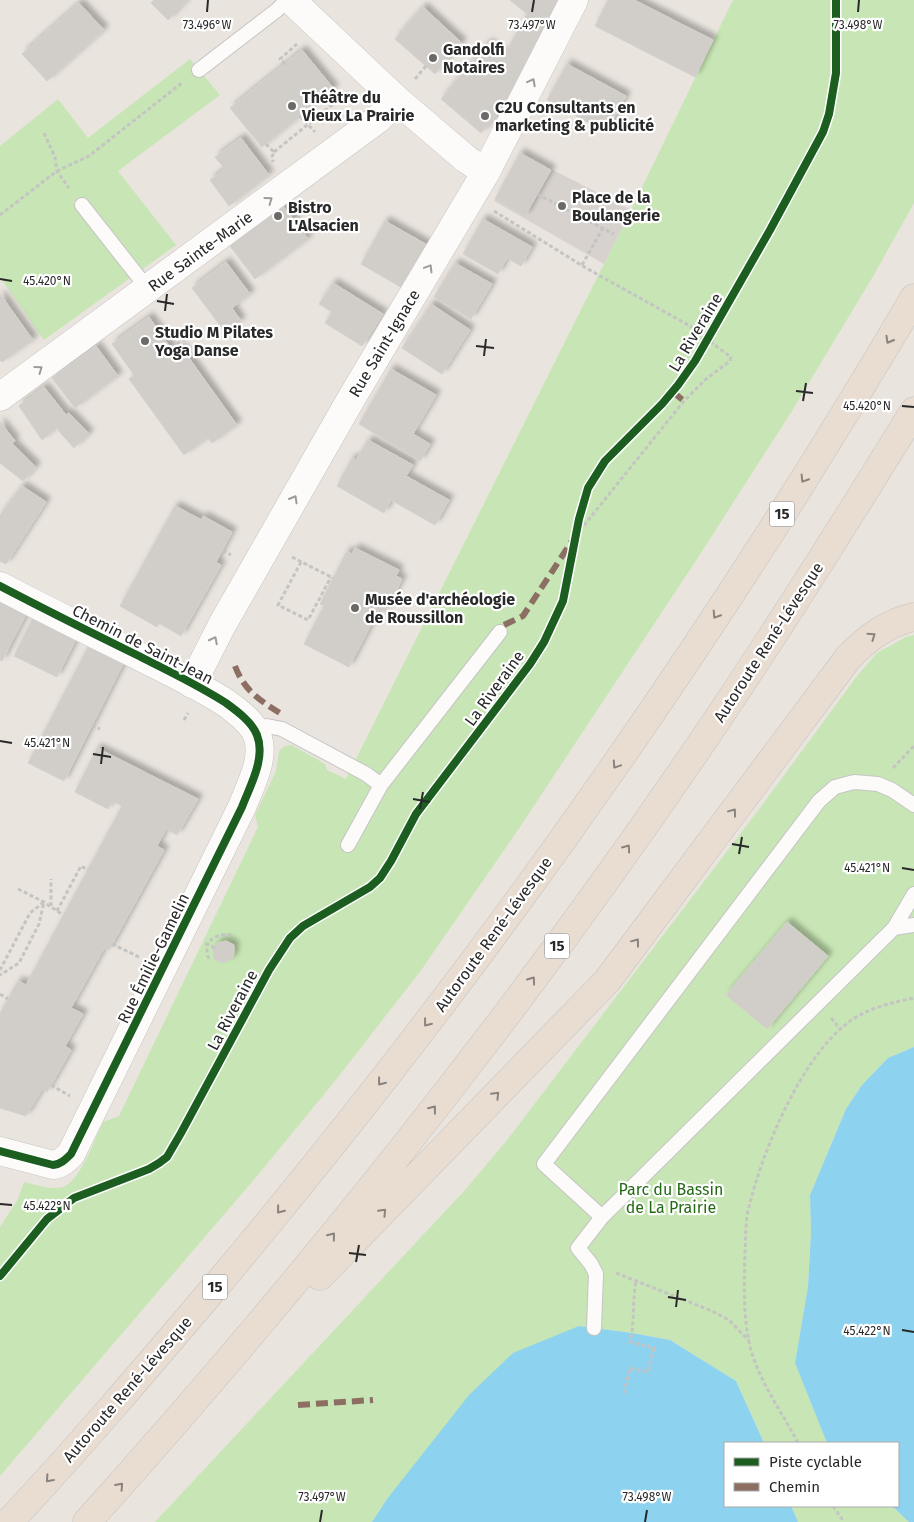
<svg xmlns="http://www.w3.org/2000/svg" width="914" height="1522" font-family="'Fira Sans',sans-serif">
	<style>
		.green { fill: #c8e6b5 }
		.plaza { fill: #d7d2cd }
		.water { fill: #8dd2ef }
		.building { fill: #d1ceca; stroke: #d4d0cb; filter: url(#shadow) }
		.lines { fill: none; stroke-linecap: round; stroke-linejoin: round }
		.service-casing { stroke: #c5c4c4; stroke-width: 16 }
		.minor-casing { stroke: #c5c4c4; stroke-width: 29 }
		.motorway-casing { stroke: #c4c3c0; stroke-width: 29 }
		.path { stroke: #c4c4c3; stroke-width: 3; stroke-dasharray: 4 2.5; stroke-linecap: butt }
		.service { stroke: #fcfbfa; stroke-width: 14 }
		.minor { stroke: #fcfbfa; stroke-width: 28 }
		.motorway { stroke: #e9ddd2; stroke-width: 28 }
		.quiet { stroke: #8d6e63; stroke-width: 6; stroke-dasharray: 12 6; stroke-linecap: butt }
		.cycleway-casing { stroke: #fff; stroke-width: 11 }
		.cycleway { stroke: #1b5e20; stroke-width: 8 }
		.oneway { stroke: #9d9c9c }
		.oneway2 { stroke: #89837e }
		.ticks { fill: none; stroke: #292929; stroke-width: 2 }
		.poi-dot { fill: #6c6a68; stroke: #fff; stroke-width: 2 }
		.labels { text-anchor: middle; stroke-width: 4.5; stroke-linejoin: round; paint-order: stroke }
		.shield { fill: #fff; stroke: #696969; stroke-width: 1 }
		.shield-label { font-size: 15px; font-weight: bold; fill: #292929 }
		.poi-label { font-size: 16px; font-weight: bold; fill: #292929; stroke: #fff; text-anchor: start }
		.street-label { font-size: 16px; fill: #292929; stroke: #fff }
		.park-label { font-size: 16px; fill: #246a15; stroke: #fff }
		.ticks-label { font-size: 12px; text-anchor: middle; fill: #292929; stroke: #fff; stroke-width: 4.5; stroke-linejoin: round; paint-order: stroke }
	</style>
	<defs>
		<filter id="shadow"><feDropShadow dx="4.5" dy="-4.5" stdDeviation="2.5" flood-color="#0004"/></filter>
	</defs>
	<rect width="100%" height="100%" fill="#e9e4de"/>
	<!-- green -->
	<path class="green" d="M733,0H914V203L875,273L792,411L697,559L518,830L422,969L335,1081L257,1176L0,1476V1227L18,1199L24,1182C37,1185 49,1190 63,1187C79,1183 96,1137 103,1122L119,1116L258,827L255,815L276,771L279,751L285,746L292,745L325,764L327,770L346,779L631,210Z
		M190,59L220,95L118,171L176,245L44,340L0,277V146L58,99L88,138Z
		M914,635V1047L888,1058L862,1085L846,1109L810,1195L811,1232L808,1287L795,1363L827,1443H764L736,1381L670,1340L632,1333L579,1326L387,1499L372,1522H155L465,1190L507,1140L760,808L857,676L877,653L906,637Z
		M791,1506H892L909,1522H798Z"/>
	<!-- plaza -->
	<path class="plaza" d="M520,153L631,210L604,264L494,201Z"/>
	<!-- water -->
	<path class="water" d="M914,1047V1522H909L892,1506H898V1443H827L795,1363L808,1287L811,1232L810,1195L846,1109L862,1085L888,1058Z
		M579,1326L632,1333L670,1340L736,1381L764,1443H725V1506H791L798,1522H372L387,1499L469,1395L513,1353Z"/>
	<!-- building -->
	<path class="building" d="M154,0H187L168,20L151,3Z
		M510,0H559L508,102L481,133L441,99L488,43L504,56L527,14Z
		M608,0H634L713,40L695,77L595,26Z
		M79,3L104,30L47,81L22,54Z
		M423,7L462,43L435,74L395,39Z
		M302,50L334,89L262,147L230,108Z
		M567,64L626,96L606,132L547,100Z
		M241,138L269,175L229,206L210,180L225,169L215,157Z
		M520,153L551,170L525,216L495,199Z
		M283,206L308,239L255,279L230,246Z
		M483,219L532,247L521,266L507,258L498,274L463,254Z
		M385,221L429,246L404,289L361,264Z
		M226,262L250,294L232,308L241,321L225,332L192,288Z
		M455,263L492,284L471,319L434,297Z
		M333,283L383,314L362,346L325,323L332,312L319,304Z
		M0,294L33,340L2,362L0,360Z
		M431,304L470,330L442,374L402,348Z
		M149,317L174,353L181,347L237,425L212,443L208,438L184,455L129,379L134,375L112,344Z
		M96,346L118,376L75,408L52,378Z
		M391,369L436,395L413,434L430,444L420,461L359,424Z
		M44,387L66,415L69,413L89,434L74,448L56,428L42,440L19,406Z
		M0,422L15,441L12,443L36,467L23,481L0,463Z
		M368,440L413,465L406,476L449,500L435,525L391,500L384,513L337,486L352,458L356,460Z
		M22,486L46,502L6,564L0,561V515Z
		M175,506L202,520L203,516L232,532L216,562L221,565L181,636L159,623L157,627L120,606Z
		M355,548L399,570L396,576L402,579L385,612L379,609L349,667L304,644L324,606L320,604L347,551L352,554Z
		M0,601L26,614L2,661L0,660Z
		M33,618L76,639L57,677L14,656Z
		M89,645L124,662L64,781L28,763Z
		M97,748L198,799L177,835L166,829L157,846L164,850L109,950L104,948L71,1008L83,1014L65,1046L71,1050L47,1092L42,1089L26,1116L0,1108V1013L18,981L26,985L122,806L112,801L108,809L75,792Z
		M787,922L828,956L767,1029L726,995Z
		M226,941L234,945V953L232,959L223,963L214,959L213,950L218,943Z"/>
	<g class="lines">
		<defs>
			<path id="service" d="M199,70L277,10L287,0
				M82,205L148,289
				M255,730L267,726L282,729L366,774L381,785
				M348,845L381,785L500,632
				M894,928L914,925
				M602,1217L544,1164L819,801L835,787L854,782L878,784L892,790L914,805
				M594,1328L596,1274L591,1264L578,1248L602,1217L894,928L914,894"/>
			<path id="minor" d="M291,0L397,100L466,159L486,172
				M0,397L378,119L397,100
				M0,586C46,610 92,633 139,656C168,671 198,685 226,703C237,711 252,722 257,735C266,758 250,786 242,807L71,1154C65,1160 61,1164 53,1165L0,1151
				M192,684L222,625L351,399L486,172L574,0"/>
			<path id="motorway" d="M320,1276L607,981L848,658C867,638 887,623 914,617
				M9,1522C81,1445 148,1366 216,1286C476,977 710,646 914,298
				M87,1522C317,1266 532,996 723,711C789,612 852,512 914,411"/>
		</defs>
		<!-- service casing -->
		<use href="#service" class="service-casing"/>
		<!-- minor casing -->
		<use href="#minor" class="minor-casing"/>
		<!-- motorway casing -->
		<use href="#motorway" class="motorway-casing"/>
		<!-- path -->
		<path class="path" d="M285,64L280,59L297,44
			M415,79L426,66
			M300,116L315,132
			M44,133L55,157L57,171L69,188
			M266,144L274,152L272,157L273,162
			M274,152L349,91
			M537,194L614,234
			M494,211L586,268L708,336L713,344L731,357L730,361L706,379L684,401L577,534
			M0,215L57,171L89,156L183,82
			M582,265L603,228
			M171,347L190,336
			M223,550L231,555
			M292,557L333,578
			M301,562L278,605L308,620L331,577
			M184,720L188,713
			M92,725L100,729
			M893,768L914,746
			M18,889L44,902L63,915
			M51,906V879
			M57,911L81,866L88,870
			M112,944L139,957
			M205,944H207V951L209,961
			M215,948L207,944C215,935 221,934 233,935
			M0,970L30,913L44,902L39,924L19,963L0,975
			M0,994L8,999
			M831,1018L840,1029
			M51,1085L70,1096
			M616,1273L712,1311L729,1320L749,1341
			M624,1393L630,1368L648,1372L654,1348L630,1342C635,1322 632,1301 636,1281
			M798,1443C781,1410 757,1379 749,1342C743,1312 744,1282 745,1252C746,1237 745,1221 749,1207C762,1152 800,1061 845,1025C864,1009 890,1003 914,998
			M833,1506L844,1522"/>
		<!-- service -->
		<use href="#service" class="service"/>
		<!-- minor -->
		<use href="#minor" class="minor"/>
		<!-- motorway -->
		<use href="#motorway" class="motorway"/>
		<!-- quiet -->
		<path class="quiet" d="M673,392L684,401
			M504,625L523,616L572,541
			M235,666C244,690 259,700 280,713
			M298,1405L373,1400"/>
		<defs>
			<path id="cycleway" d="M0,586C46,610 92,633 139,656C168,671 198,685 226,703C237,711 252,722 257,735C266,758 250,786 242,807L71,1154C65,1160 61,1164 53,1165L0,1151
				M0,1276L47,1219L74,1198L87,1193L149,1169L159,1163L167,1157L181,1133L269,970L290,938L303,926L370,887L380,878L391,861L416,814L530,664L544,642L563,601L579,519L588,488L605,461L662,404L678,385L695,361L770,230L823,132L829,114L836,73V0"/>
		</defs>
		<!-- cycleway casing -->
		<use href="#cycleway" class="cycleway-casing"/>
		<!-- cycleway -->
		<use href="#cycleway" class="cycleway"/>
	</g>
	<!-- one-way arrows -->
	<defs><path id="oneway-chevron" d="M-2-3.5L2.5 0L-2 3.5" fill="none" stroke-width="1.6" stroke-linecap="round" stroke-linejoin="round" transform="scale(1.25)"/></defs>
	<g class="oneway">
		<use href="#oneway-chevron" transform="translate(532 82) rotate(-62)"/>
		<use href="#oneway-chevron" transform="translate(269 200) rotate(-36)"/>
		<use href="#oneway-chevron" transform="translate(429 268) rotate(-59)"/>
		<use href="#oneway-chevron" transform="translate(39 369) rotate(-36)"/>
		<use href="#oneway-chevron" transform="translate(294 499) rotate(-60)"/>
		<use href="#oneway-chevron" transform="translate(214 640) rotate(-63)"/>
	</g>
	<g class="oneway2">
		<use href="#oneway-chevron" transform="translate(889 340) rotate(120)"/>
		<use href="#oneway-chevron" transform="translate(804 479) rotate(122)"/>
		<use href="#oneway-chevron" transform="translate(716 615) rotate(123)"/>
		<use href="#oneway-chevron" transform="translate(872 636) rotate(-35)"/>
		<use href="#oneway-chevron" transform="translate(616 765) rotate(124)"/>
		<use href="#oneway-chevron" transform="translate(733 812) rotate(-53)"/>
		<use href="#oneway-chevron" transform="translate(627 848) rotate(-55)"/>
		<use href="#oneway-chevron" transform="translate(636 942) rotate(-53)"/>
		<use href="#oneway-chevron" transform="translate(532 980) rotate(-54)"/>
		<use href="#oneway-chevron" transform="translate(427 1023) rotate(128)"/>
		<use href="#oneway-chevron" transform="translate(381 1082) rotate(128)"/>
		<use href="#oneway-chevron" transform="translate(496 1095) rotate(-46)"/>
		<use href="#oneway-chevron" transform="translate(433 1109) rotate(-52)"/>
		<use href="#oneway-chevron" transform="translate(280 1210) rotate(129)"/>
		<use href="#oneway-chevron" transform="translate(383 1212) rotate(-46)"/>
		<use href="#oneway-chevron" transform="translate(332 1236) rotate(-51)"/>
		<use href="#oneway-chevron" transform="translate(49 1479) rotate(132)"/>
		<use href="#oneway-chevron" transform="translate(120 1486) rotate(-48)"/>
	</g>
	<!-- ticks -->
	<path class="ticks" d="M207,12L208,0M532,12L534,0M858,12L859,0M0,279L12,281M157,301L174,304M165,311L167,294M476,346L494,348M484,356L486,339M796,391L813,393M803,401L806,383M902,406L914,407M0,741L12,743M93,754L111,757M101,764L103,747M413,799L430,802M420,809L423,792M732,844L749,847M739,854L742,837M902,868L914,870M0,1204L12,1205M349,1253L366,1255M356,1262L359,1245M668,1297L686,1300M676,1307L678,1290M902,1330L914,1332M320,1522L322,1510M645,1522L647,1510"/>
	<!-- markers -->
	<g class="poi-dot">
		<circle cx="433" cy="58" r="5"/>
		<circle cx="292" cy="106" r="5"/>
		<circle cx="485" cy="116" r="5"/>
		<circle cx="562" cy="206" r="5"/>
		<circle cx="278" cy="216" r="5"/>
		<circle cx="145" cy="341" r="5"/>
		<circle cx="355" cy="608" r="5"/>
	</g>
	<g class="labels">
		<!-- shield labels -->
		<g class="shield">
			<rect x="769.5" y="501.5" width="25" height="25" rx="4"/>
			<rect x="544.5" y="933.5" width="25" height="25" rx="4"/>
			<rect x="202.5" y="1274.5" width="25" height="25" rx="4"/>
		</g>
		<g class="shield-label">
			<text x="782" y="519">15</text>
			<text x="557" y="951">15</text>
			<text x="215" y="1292">15</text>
		</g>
		<!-- poi labels -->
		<g class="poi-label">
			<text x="443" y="55">Gandolfi<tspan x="443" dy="18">Notaires</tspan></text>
			<text x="302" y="103">Théâtre du<tspan x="302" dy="18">Vieux La Prairie</tspan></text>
			<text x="495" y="113">C2U Consultants en<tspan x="495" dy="18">marketing &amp; publicité</tspan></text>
			<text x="572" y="203">Place de la<tspan x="572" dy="18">Boulangerie</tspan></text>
			<text x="288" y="213">Bistro<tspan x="288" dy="18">L'Alsacien</tspan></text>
			<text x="155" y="338">Studio M Pilates<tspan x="155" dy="18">Yoga Danse</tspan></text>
			<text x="365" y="605">Musée d'archéologie<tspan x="365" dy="18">de Roussillon</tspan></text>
		</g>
		<!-- street labels -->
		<g class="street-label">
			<text transform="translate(200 251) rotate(-36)" y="6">Rue Sainte-Marie</text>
			<text transform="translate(695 332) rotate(-59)" y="6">La Riveraine</text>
			<text transform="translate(384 343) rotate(-59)" y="6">Rue Saint-Ignace</text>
			<text transform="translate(768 642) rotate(-57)" y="6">Autoroute René-Lévesque</text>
			<text transform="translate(143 644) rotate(27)" y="6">Chemin de Saint-Jean</text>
			<text transform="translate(494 688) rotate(-54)" y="6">La Riveraine</text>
			<text transform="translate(493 934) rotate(-54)" y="6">Autoroute René-Lévesque</text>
			<text transform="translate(153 958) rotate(-64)" y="6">Rue Émilie-Gamelin</text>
			<text transform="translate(232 1010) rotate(-62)" y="6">La Riveraine</text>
			<text transform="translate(127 1389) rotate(-49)" y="6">Autoroute René-Lévesque</text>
		</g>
		<!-- park labels -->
		<g class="park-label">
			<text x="671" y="1195">Parc du Bassin<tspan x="671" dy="18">de La Prairie</tspan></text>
		</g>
	</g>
	<g class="ticks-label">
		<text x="207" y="29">73.496°W</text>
		<text x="532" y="29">73.497°W</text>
		<text x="858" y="29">73.498°W</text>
		<text x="47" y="285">45.420°N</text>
		<text x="867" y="410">45.420°N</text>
		<text x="47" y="747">45.421°N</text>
		<text x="867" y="872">45.421°N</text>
		<text x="47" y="1210">45.422°N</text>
		<text x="867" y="1335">45.422°N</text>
		<text x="322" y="1501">73.497°W</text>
		<text x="647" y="1501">73.498°W</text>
	</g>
	<!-- legend -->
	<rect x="724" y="1442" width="175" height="65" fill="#ffffff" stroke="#a9a9a9"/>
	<rect x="734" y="1458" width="25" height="8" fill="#1b5e20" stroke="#a9a9a9"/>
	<text x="769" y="1467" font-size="15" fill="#292929">Piste cyclable</text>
	<rect x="734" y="1483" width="25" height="8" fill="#8d6e63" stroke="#a9a9a9"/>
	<text x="769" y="1492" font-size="15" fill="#292929">Chemin</text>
</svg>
